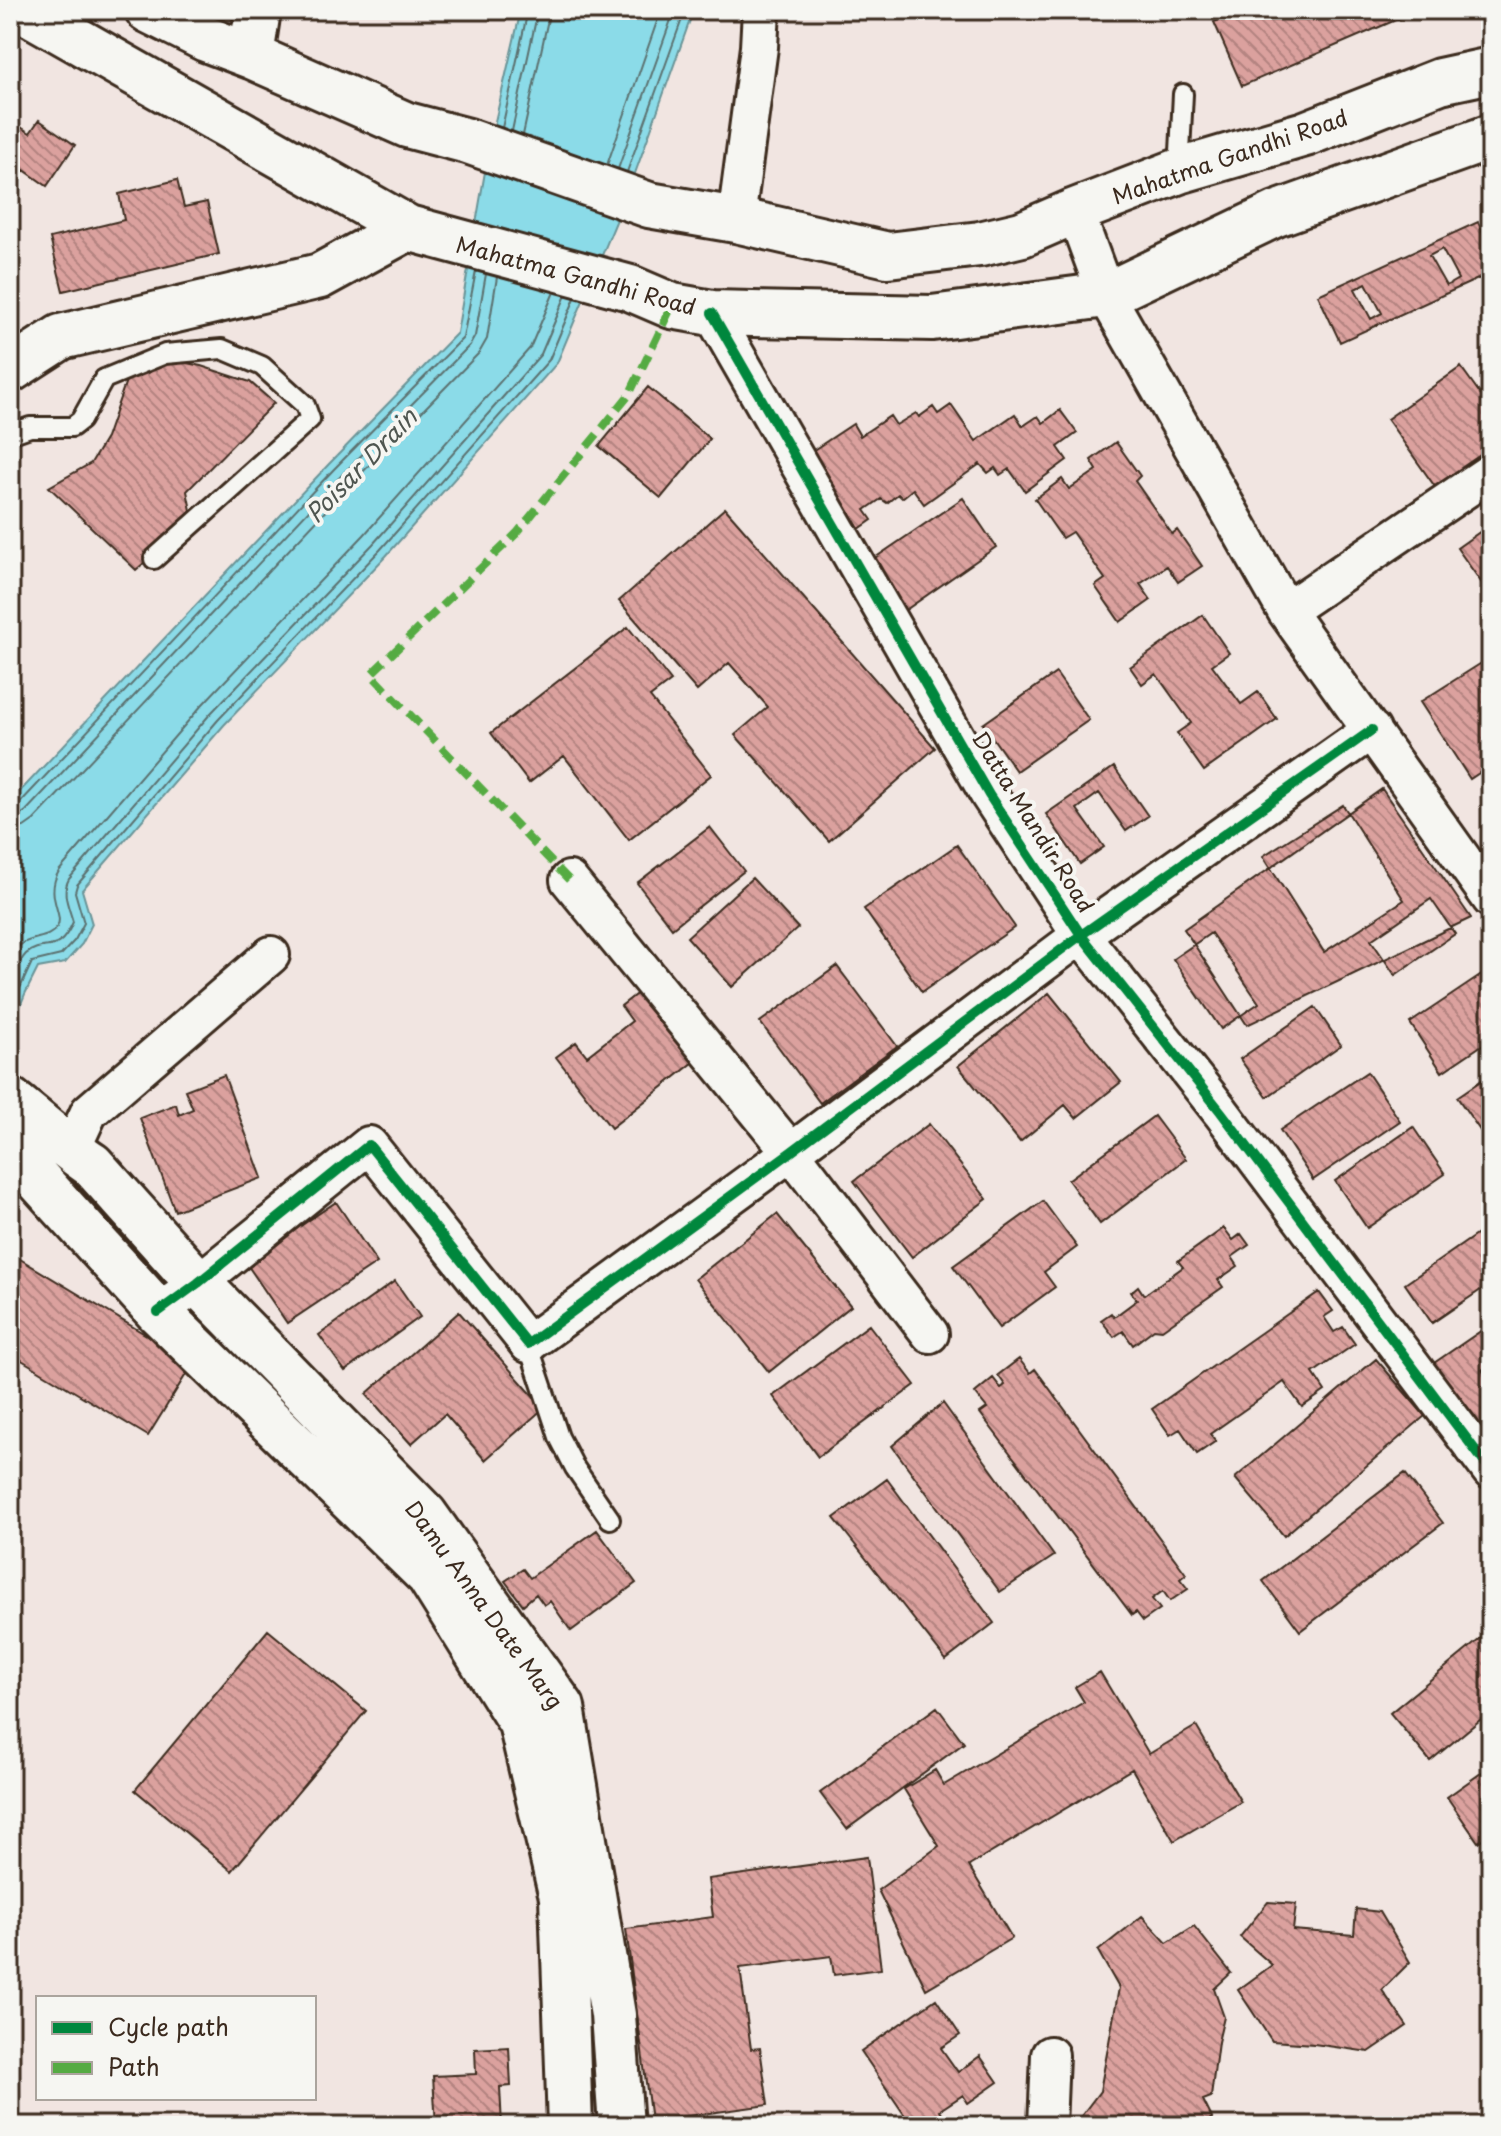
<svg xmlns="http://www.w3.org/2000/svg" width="1501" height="2136" font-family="'Playpen Sans',sans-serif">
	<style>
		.water { fill: #8bdbe8; stroke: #6b9497; stroke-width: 2 }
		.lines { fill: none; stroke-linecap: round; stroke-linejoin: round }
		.shore { stroke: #5b716f; stroke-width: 2 }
		.building { fill: url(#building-back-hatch); stroke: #3b2a1e; stroke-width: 2; fill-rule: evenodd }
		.lane-casing { stroke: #3b2a1e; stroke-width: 24 }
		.street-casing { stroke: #3b2a1e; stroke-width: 42 }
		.secondary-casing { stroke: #3b2a1e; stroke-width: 50 }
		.lane { stroke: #f6f6f2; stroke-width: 18 }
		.street { stroke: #f6f6f2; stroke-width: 36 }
		.secondary { stroke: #f6f6f2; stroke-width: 44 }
		.quiet { stroke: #55ab43; stroke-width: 8; stroke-dasharray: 16 8; stroke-linecap: butt }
		.cycleway-casing { stroke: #f6f6f2; stroke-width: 15 }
		.cycleway { stroke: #00873e; stroke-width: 10 }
		.labels { text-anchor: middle; stroke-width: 8; stroke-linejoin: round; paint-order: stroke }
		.street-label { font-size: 22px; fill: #3b2a1e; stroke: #f6f6f2 }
		.water-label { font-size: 24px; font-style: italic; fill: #4f5650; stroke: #f6f6f2 }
	</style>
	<defs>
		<pattern id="building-back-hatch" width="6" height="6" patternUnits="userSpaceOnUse" patternTransform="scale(2)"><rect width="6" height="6" fill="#dba19e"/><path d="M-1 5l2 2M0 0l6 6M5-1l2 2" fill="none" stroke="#b38380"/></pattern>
	</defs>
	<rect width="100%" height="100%" fill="#f1e5e1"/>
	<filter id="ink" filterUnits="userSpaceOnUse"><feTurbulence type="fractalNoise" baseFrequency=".0125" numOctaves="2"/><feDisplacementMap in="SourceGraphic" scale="16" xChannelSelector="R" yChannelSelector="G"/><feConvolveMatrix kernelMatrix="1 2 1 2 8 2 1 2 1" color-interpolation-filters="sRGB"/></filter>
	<g filter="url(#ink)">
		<!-- water -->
		<path class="water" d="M521,10H691L690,20L628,193L557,363L386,556L224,725L82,890L92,924L82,944L65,963L38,968L25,994L10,1032V802L329,464L457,333L490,143Z"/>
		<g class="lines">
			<!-- shore -->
			<path class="shore" d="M502,128L528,10
				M512,131L538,10
				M523,135L550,10
				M607,165L661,10
				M618,169L672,17L673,10
				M627,172L682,19L683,10
				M10,807L19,804L334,469L463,338L476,271
				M10,817L19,816L26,811L341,476L470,345L475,336L486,274
				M10,829L24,827L34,820L350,485L479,353L487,339L497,277
				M10,957C25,931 46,944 57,927C65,915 44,896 59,871L202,705L364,535L530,348L554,292
				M10,983C15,974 19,961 26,954C45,938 57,959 73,922C69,907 61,893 69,879L211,713L373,544L541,354L566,295
				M10,1010L32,962L61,955L75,940L84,923L75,892L77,885L218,720L380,550L549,360L575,298"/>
		</g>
		<!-- building -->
		<path class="building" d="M1243,10H1419L1242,86L1214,22Z
			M10,120L30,133L39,120L75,145L47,186L24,170L10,191Z
			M177,180L184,207L207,202L219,254L63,291L50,238L124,220L119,194Z
			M1478,222L1491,250V273L1340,342L1318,295ZM1442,249L1458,279L1446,286L1429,256ZM1366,283L1382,313L1371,319L1355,289Z
			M163,358L201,366L250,382L274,403L187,491L193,520L136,570L49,487L91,463L106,438L128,375Z
			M1461,367L1491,409V459L1441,495L1387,419Z
			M648,387L710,439L661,498L599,446Z
			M951,405L976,441L1015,414L1023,426L1038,416L1043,423L1060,410L1077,433L1058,447L1067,460L1025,491L1009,469L1000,475L995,468L988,473L980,464L924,504L913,489L902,498L898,494L887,503L881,499L865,510L872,520L859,529L809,453L853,424L860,436L890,416L896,425L916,413L919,417L933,407L938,414Z
			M1116,442L1140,476L1135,481L1172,534L1177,530L1202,566L1178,582L1167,566L1140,584L1151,600L1120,622L1095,586L1105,579L1072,532L1062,538L1035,499L1062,479L1069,489L1097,470L1091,460Z
			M963,498L996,547L897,616L863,566Z
			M725,508L935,748L829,841L735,735L768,707L729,663L697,691L619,601Z
			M1491,524V596L1457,548Z
			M1203,615L1229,653L1212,665L1241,704L1258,692L1277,719L1204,771L1177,733L1191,723L1156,674L1142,684L1130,667Z
			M628,627L671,681L650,697L711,775L629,840L564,756L529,783L491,733Z
			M1491,657V765L1470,779L1420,702Z
			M1056,673L1089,720L1016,771L983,724Z
			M1114,767L1148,816L1126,831L1099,793L1077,809L1104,847L1080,864L1046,814Z
			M1382,789L1471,918L1247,1025L1184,929Z
			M1343,805L1404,900L1324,952L1263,856Z
			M710,827L744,871L672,928L637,883Z
			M957,845L1015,927L922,992L864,909Z
			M752,878L798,928L732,987L687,937Z
			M1431,899L1455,934L1395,975L1371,940Z
			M1211,933L1259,1003L1221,1029L1173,959Z
			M837,966L897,1046L820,1103L760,1022Z
			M1483,974L1491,985V1039L1442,1072L1410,1023Z
			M639,992L694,1062L611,1128L556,1057L576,1042L587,1056L632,1021L621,1006Z
			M1049,993L1121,1082L1076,1118L1065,1105L1020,1142L958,1066Z
			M1315,1007L1341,1045L1267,1097L1240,1059Z
			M1367,1072L1400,1121L1313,1180L1280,1130Z
			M1491,1074V1140L1488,1142L1457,1097Z
			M224,1075L262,1178L175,1211L140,1118L176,1104L179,1115L193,1109L185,1090Z
			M1154,1116L1186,1159L1100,1224L1068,1180Z
			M929,1124L987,1199L912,1257L854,1181Z
			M1413,1127L1445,1174L1367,1228L1335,1181Z
			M1043,1201L1077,1247L1044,1272L1055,1287L999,1328L953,1266Z
			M336,1202L377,1263L287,1323L246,1263Z
			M777,1214L851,1306L769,1372L695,1279Z
			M1489,1226L1491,1228V1283L1432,1323L1405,1284Z
			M1224,1228L1233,1240L1241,1234L1249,1245L1232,1257L1238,1266L1218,1280L1223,1287L1162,1330L1154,1329L1133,1345L1123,1331L1114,1337L1101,1320L1111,1313L1114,1317L1137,1300L1131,1292L1138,1286L1144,1295L1183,1267L1178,1261Z
			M10,1253L193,1363L148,1436L10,1353Z
			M395,1281L420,1317L345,1371L319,1335Z
			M1319,1292L1333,1311L1324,1317L1334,1332L1343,1327L1355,1344L1313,1373L1325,1391L1302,1407L1284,1382L1210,1434L1216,1441L1197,1454L1180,1429L1170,1435L1152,1409Z
			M459,1312L544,1408L485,1460L445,1414L411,1444L366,1394Z
			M1491,1324V1364L1482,1370L1491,1383V1421L1480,1429L1434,1363Z
			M869,1325L915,1385L818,1457L773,1396Z
			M1019,1359L1030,1373L1035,1369L1186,1574L1180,1579L1188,1589L1170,1601L1163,1591L1152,1599L1160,1609L1143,1621L1136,1612L1132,1615L980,1413L987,1408L975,1393L993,1378L1001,1388L1005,1385L998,1375Z
			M1376,1359L1425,1416L1284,1536L1235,1478Z
			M943,1403L1054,1556L1000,1592L892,1446Z
			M1405,1473L1443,1523L1300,1631L1263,1581Z
			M887,1479L994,1623L946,1660L834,1518Z
			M597,1530L636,1583L571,1631L550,1601L544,1605L536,1594L523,1605L505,1581L523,1569L530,1578Z
			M268,1630L366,1711L232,1871L135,1790Z
			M1491,1630V1711L1430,1761L1390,1713Z
			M1100,1672L1149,1754L1196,1726L1241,1802L1174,1841L1132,1769L969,1866L1012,1938L926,1989L878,1890L939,1846L904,1789L935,1770L944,1785L1084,1702L1075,1687Z
			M937,1707L964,1743L847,1829L820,1793Z
			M1491,1766V1833L1478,1842L1447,1797Z
			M867,1857L881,1969L834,1975L831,1956L740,1968L751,2049L760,2048L768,2105L651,2121L626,1929L713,1917L708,1879Z
			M1268,1902L1296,1904L1293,1930L1354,1935L1356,1909L1380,1912L1410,1962L1382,1990L1407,2026L1369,2052L1314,2044L1272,2041L1238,1990L1272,1965L1240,1937Z
			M1142,1916L1167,1943L1194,1926L1231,1973L1214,1989L1224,2017L1218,2042L1211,2097L1203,2100L1212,2118L1202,2124L1203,2126H1079L1076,2123L1100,2091L1119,1988L1098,1951Z
			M936,1999L960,2035L941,2048L958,2072L980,2056L998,2082L968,2103L963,2095L940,2110L942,2113L923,2126H912L861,2051Z
			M509,2047L511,2086L500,2087L502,2126H436L433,2076L476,2074L475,2049Z"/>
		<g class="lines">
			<defs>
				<path id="lane" d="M1179,171L1183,94
					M10,434L30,427H72L81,420L104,379L165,354L222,349L262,366L305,405L310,419L154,559
					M528,1344L559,1437L575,1468L610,1519"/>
				<path id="street" d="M1075,211L1106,295L1286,611L1491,899
					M736,220L759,47L761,10
					M712,313L989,795L1081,935L1221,1112L1491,1471
					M1286,611L1491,472
					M569,880L791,1152L930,1334
					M71,1151L89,1112L271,955
					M158,1312L198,1283L369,1145L528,1344L791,1152L1081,935L1372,730
					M1047,2126L1050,2055"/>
				<path id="secondary" d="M24,10L408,228L630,288L672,306L712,313L932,318L1106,295L1276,214L1491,137
					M148,10L206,39L251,56L407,125L468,141L649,205L736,220L888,255L980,244L1022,234L1075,211L1179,171L1305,134L1440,81L1491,70
					M251,56L258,10
					M10,370L61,337L320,276L408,228
					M10,1100C38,1121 63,1146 92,1165L198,1283L425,1515L562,1707L613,2015L621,2126
					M10,1154L23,1163L158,1312L429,1576L521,1723L562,1897L570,2126"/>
			</defs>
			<!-- lane casing -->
			<use href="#lane" class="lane-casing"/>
			<!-- street casing -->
			<use href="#street" class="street-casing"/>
			<!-- secondary casing -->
			<use href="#secondary" class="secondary-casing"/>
			<!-- lane -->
			<use href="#lane" class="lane"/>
			<!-- street -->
			<use href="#street" class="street"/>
			<!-- secondary -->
			<use href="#secondary" class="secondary"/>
			<!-- quiet -->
			<path class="quiet" d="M569,880L371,674L517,533L629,395L672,306"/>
			<defs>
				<path id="cycleway" d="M712,313L989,795L1081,935L1221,1112L1491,1471
					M158,1312L198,1283L369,1145L528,1344L791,1152L1081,935L1372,730"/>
			</defs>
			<!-- cycleway casing -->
			<use href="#cycleway" class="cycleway-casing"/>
			<!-- cycleway -->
			<use href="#cycleway" class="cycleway"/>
		</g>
	</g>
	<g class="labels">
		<!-- street labels -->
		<g class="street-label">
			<text transform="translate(1230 157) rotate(-19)" y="8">Mahatma Gandhi Road</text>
			<text transform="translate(576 276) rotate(15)" y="8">Mahatma Gandhi Road</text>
			<text transform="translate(1033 822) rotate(58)" y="8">Datta Mandir Road</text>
			<text transform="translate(484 1605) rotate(54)" y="8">Damu Anna Date Marg</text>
		</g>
		<!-- water labels -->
		<g class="water-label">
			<text transform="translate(362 466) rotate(-46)" y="8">Poisar Drain</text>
		</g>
	</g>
	<!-- margin -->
	<rect width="1501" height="2136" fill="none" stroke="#f6f6f2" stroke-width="40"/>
	<rect x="20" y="20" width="1461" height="2096" fill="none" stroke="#3b2a1e" stroke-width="3" filter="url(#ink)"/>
	<!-- legend -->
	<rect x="36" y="1996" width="280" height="104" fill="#f6f6f2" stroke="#aba49d" stroke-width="2"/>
	<rect x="52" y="2022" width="40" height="12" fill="#00873e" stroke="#aba49d" stroke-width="2"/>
	<text x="108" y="2036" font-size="24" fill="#3b2a1e">Cycle path</text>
	<rect x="52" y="2062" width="40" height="12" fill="#55ab43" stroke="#aba49d" stroke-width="2"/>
	<text x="108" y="2076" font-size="24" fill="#3b2a1e">Path</text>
</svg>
